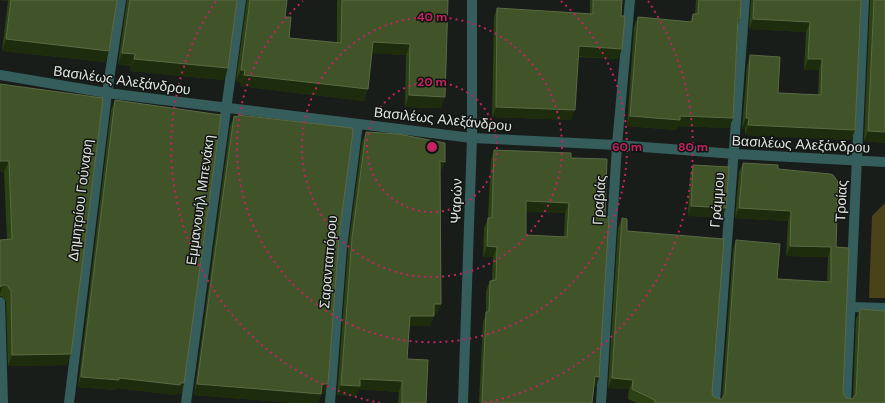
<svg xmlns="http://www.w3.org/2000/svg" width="885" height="403" font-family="'DM Sans',sans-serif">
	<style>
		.green { fill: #4a4319 }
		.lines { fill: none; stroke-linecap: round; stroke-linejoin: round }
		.minor { stroke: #355d5b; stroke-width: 10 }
		.wall { fill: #2d4212; fill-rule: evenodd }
		.shaded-wall { fill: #1d2c0c }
		.building { fill: #415328; stroke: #5a6a45; fill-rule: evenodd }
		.ring { fill: none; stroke: #c42262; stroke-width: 2; stroke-dasharray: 2 4 }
		.labels { text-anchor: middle; stroke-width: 3; stroke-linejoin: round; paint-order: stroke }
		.street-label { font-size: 14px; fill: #e0e3e1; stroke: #0f1411 }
		.centre { fill: #c42262; stroke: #0f1411; stroke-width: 2 }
		.ring-label { font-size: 12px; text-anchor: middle; font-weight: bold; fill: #c42262; stroke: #0f1411; stroke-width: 3; stroke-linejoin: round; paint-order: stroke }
	</style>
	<rect width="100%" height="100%" fill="#181d1a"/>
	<!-- green -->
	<path class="green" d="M885,203V298H869L872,216Z"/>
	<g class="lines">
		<!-- minor -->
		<path class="minor" d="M0,75L107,93L472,138L617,145L735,154L885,162
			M0,302L3,403
			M850,307L885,308
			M69,403L107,93L121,0
			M186,403L241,0
			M330,403L342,247L358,124
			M463,403L472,138V0
			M601,403L617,145L630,0
			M715,403L745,0
			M846,403L864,0"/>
	</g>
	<!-- wall -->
	<path class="wall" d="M0,0H117L109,51L105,62L2,51L8,1Z
		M127,0H237L224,80L130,71L131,66L118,64Z
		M247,0H287L285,17L289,38L337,43V0H448L441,108L405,107L406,55L372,53L364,101L240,86L241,82L236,81Z
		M590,0H622L618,59L578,57L571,120L492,117L494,18L497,8L590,14Z
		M696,0H741L740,18L738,25L733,118L729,128L678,126L676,130L627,126L634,27L638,17L690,22L693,14H695Z
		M751,0H861L855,130L851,140L745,135V129L742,128L747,66L750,55L778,93L818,95L819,70H804L806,32L749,29Z
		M870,0H885V143L864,141Z
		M0,84L67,365L8,366L6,302L3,297L0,296V240L7,239Z
		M115,100L184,383L181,394L177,393L176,395L116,388V390L78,387L111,110Z
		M238,115L339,236L328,384L324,394H321L318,403H295L194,395L230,127L234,116L237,117Z
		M366,132L441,172H440L441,304L437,314H434L430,326H409L407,359L426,403H398L399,392L359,389L356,396L337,395L348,248L362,142Z
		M494,150L571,158L599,377L596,387H594L592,403H479L483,322L486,314V291L490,281H492L493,257H483L484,228L488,218L491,160ZM526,211L565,213L564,237L526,235Z
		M743,163L778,169L836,247L843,393L846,398L852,399L853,398L856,319L860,309L885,403H637L628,399L629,389L608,388L618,228L622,218L627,231L712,393L713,396L718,399H722L733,250L736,240L777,279L827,282L828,257L786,256L788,221L735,218L739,172Z
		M693,165L722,217L688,216L690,175Z"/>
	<!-- shaded-wall -->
	<path class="shaded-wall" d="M0,0H8V1Z
		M753,19L810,22L806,32L749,29Z
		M6,39L109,51L105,62L2,51Z
		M373,42L410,44L406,55L369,53Z
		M579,46L622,49L618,59L575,56Z
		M122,53L135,54L131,66L118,64Z
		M134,59L228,68L224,80L130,71Z
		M808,59H822L819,70H804Z
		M241,70H245L241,82L236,81Z
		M244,75L368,89L364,101L240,86Z
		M409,95L445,97L441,108L405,107Z
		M496,107L575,110L571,120L492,117Z
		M630,116H680L733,118L729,128L678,126L676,130L627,126Z
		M746,118H749L745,129L742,128Z
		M748,125L855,130L851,140L745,135Z
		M868,131L885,132V143L864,141Z
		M0,161H9L4,172H0Z
		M440,161L445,162L441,172H436Z
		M526,201L569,203L565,213L523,211Z
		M691,206L726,208L722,217L688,216Z
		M739,208L791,211L788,221L735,218Z
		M487,246L497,247L493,257H483Z
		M790,246L831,247L828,257L786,256Z
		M3,285L0,294V287Z
		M434,304H441L437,314H430Z
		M410,316H434L430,326H406Z
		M71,354L67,365L8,366L12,355Z
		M595,376L599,377L596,387L591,386Z
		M81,377L119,378L184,383L181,394L177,393L176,395L116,388V390L78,387Z
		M612,378L633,380L629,389L608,388Z
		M360,379L402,381L399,392L359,389L356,396L337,395L341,385Z
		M197,384L321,394L318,403H295L194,395Z
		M322,384H328L324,394H318Z"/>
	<!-- building -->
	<path class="building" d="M11,0H117L109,51L6,39Z
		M130,0H237L228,68L134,59L135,54L122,53Z
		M250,0H287L285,17H291L289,38L341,43L342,0H448L445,97L409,95L410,44L373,42L368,89L244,75L245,70H241Z
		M593,0H622L621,16H625L622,49L579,46L575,110L496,107L497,8L593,14Z
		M699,0H741L740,18H738L733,118L680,116V120L630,116L638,17L692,22L693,14H698Z
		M754,0H861L855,130L748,125L749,118H746L750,55L780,57L778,93L821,95L822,59H808L810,22L753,19Z
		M874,0H885V132L868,131Z
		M0,84L103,98L71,354L12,355L11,291L7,285H3L0,287V240L12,239L9,161H0Z
		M115,100L221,115L184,383H180V385L119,378V380L81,377Z
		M238,115L352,128L353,131L339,236L328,384H322L321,394L197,384L234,116L238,117Z
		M366,132L398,134L445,143V162L440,161L441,304H434V316H410L407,359L428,360L426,403H402V381L360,379V386L341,385L352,238Z
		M494,150L571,153V158L607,159L605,216L609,217L599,377L595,376L592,403H482L486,312H489L490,281L496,280L497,247L487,246L488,218H492ZM526,201L569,203L567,237L526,235Z
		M743,163L778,165V169L830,174L833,175L838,182L836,247L849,248L843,393L846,398L852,399L856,394L860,309L885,311V403H655V400L632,389L633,380L612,378L622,218L627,219V231L724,239L712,393L713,396L718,399H722L725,394L736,240L780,244L777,279L831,282V247L790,246L791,211L739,208Z
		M693,165L729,167L726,208L691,206Z"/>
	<!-- distance rings -->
	<g class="ring">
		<circle cx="432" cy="147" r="65"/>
		<circle cx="432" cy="147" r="130"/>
		<path d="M561 1A195 195 0 1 1 303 1"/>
		<path d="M380 403A261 261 0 0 1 216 1M648 1A261 261 0 0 1 484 403"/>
	</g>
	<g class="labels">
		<!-- street labels -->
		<g class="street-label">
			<text transform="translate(122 80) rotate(8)" y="5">Βασιλέως Αλεξάνδρου</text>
			<text transform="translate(443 119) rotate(6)" y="5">Βασιλέως Αλεξάνδρου</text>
			<text transform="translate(801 144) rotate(3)" y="5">Βασιλέως Αλεξάνδρου</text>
			<text transform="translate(80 200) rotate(-83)" y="5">Δημητρίου Γούναρη</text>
			<text transform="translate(200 200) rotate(-82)" y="5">Εμμανουήλ Μπενάκη</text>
			<text transform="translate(599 200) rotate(-86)" y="5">Γραβιάς</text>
			<text transform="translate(717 200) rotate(-85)" y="5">Γράμμου</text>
			<text transform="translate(456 201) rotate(-88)" y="5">Ψαρών</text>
			<text transform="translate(841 201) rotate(-87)" y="5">Τροίας</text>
			<text transform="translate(328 262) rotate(-85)" y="5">Σαρανταπόρου</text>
		</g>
	</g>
	<circle cx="432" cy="147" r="6" class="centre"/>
	<g class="ring-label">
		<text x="432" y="21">40 m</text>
		<text x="432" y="86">20 m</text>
		<text x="627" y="151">60 m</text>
		<text x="693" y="151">80 m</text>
	</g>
</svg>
